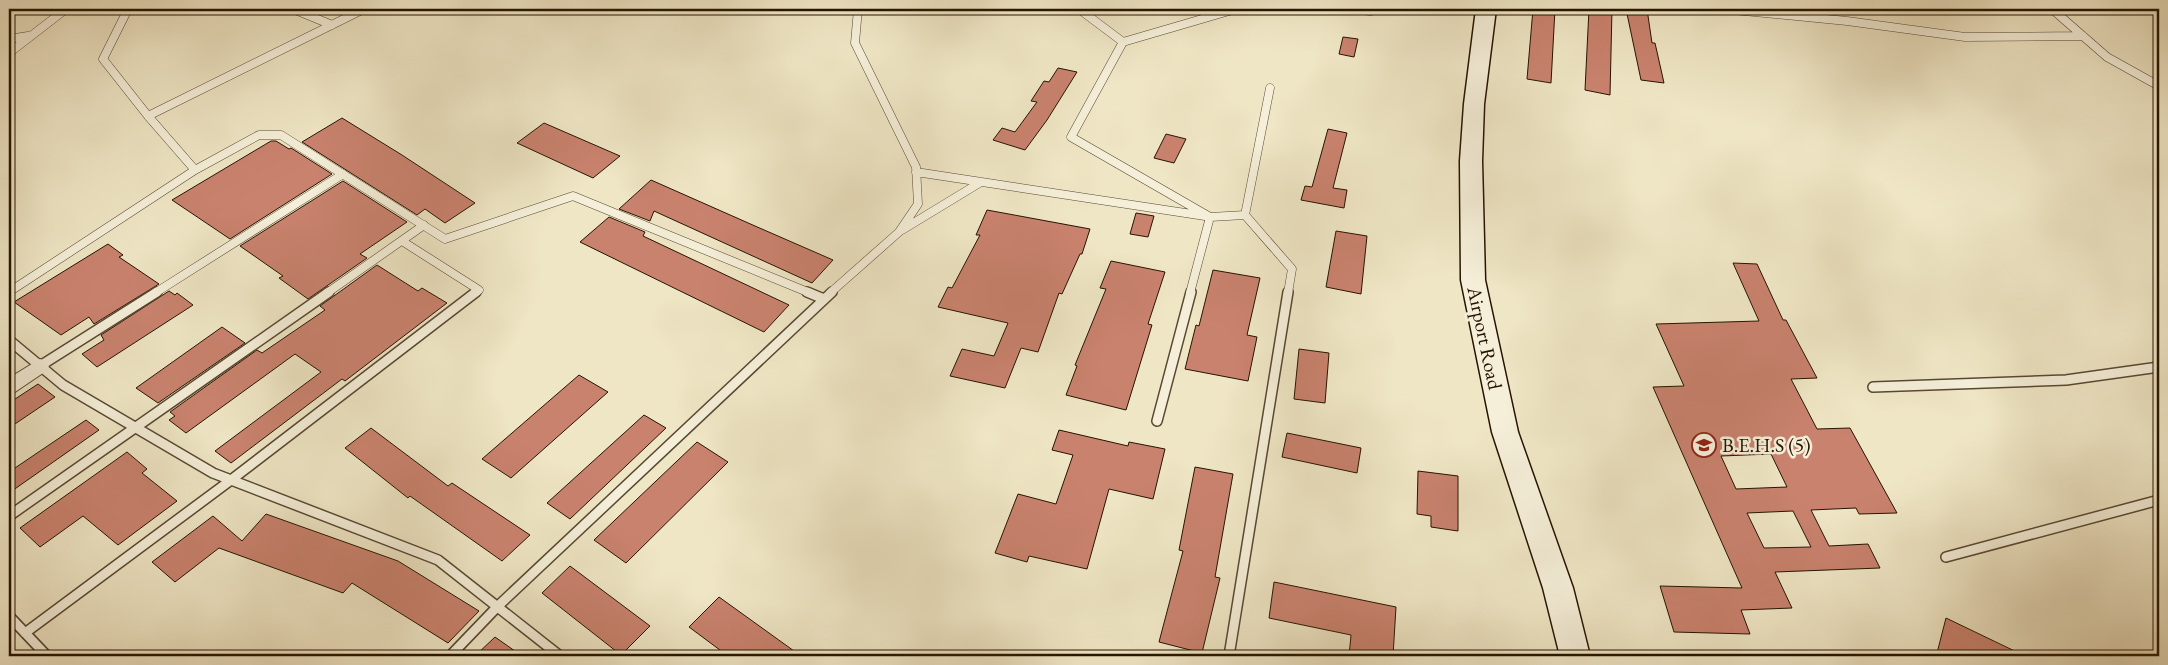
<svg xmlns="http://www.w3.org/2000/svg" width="2168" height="665" font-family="'EB Garamond',serif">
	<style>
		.building { fill: #c9826e; stroke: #261400; fill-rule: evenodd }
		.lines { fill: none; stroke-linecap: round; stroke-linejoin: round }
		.service-far1-casing { stroke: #584831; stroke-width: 9 }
		.service-casing { stroke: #584831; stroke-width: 12 }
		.minor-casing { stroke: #584831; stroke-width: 2 }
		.secondary-casing { stroke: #261400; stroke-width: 3 }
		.service-far1 { stroke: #f5efd9; stroke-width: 8 }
		.service { stroke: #f5efd9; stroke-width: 9 }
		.minor { fill: #f5efd9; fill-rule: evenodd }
		.secondary { fill: #f5efd9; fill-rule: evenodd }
		.labels { text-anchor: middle; stroke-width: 5; stroke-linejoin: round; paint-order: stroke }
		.street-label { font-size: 20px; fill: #261400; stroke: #f5efd9 }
		.poi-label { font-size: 20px; fill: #261400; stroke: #f5efd9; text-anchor: start }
	</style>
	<rect width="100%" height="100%" fill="#efe6c5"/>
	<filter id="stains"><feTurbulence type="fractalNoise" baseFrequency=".004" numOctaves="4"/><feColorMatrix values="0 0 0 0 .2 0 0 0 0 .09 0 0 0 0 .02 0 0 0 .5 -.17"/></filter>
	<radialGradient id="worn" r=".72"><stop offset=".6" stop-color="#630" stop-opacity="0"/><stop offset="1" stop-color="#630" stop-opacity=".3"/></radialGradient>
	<!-- building -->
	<path class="building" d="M1533,9H1555L1551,83L1527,79Z
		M1589,9H1612L1610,95L1585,90Z
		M1626,9H1647L1652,43H1655L1664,83L1641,80Z
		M1343,37L1358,39L1354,57L1339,54Z
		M1058,68L1077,72L1047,120L1025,150L993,140L1002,128L1015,132L1037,102L1031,101L1044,81L1049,82Z
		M342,118L402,155L475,203L445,223L425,209L417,215L302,142Z
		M544,123L620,156L593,178L517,143Z
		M1328,129L1347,133L1333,188L1347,190L1344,208L1301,200L1305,186L1312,187Z
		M1166,134L1186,139L1174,163L1154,158Z
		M271,141H276L289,149L291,148L332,174L230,239L172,200Z
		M651,180L755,226L833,260L812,283L654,211L650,221L619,209Z
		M343,181L407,222L360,254L367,258L308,299L279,278L283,276L240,246Z
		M987,210L1090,229L1082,254H1080L1062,294L1059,293L1038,352L1021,348L1005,388L950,376L962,349L994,356L1008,323L938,307L948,287L952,288L980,235H976Z
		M1136,213L1154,216L1148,237L1130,234Z
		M609,217L645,232L643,236L789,305L764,332L580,242Z
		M1336,231L1367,236L1361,294L1326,287Z
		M108,244L123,255L119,257L159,284L94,324L89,317L61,335L14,302Z
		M1111,261L1165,272L1148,324L1152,325L1126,410L1066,395L1077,366L1075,365L1106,289L1100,288Z
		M1733,263L1757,264L1783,320H1786L1817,378L1791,379L1817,429L1850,428L1897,513L1859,514L1856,508L1811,510L1829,546L1868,544L1880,568L1775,572L1792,608L1741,610L1750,634L1674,632L1660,586L1742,588L1653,387L1684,386L1656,324L1759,321ZM1771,454L1787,487L1736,489L1721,456ZM1793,511L1811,547L1764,548L1747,513Z
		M377,265L418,291L422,288L447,303L345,381L342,379L231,463L215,451L321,372L295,354L186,433L169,420L175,416L170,412L257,350L262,353L325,310L320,306Z
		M1213,270L1260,278L1247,335L1257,337L1248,381L1185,369L1196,325L1199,326Z
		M169,291L175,295L177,293L193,305L97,367L82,354L104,340L101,335Z
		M222,327L245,343L158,403L136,388Z
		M1299,349L1329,353L1325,403L1294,399Z
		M579,375L608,392L511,478L482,459Z
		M38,384L55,397L9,428V403Z
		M644,415L666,428L570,519L547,503Z
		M86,420L99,430L9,493V472Z
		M371,428L448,486L452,483L530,535L502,561L410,496L408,498L345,448Z
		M1059,430L1128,446L1129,442L1165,449L1153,499L1109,489L1087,569L1029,556L1027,562L995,553L1018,494L1056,504L1073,455L1052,450Z
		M1287,433L1361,448L1357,473L1282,457Z
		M697,442L728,462L626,563L594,540Z
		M127,452L147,469L142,473L177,501L118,545L83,516L40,547L20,528Z
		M1195,467L1233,474L1215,577L1220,578L1202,653L1159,642L1183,551L1179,550Z
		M1418,471L1458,476V531L1431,527V516L1417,514Z
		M266,514L398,561L479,611L448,643L352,583L343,593L219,548L175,582L152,562L213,516L242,541Z
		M570,566L650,626L621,655L542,593Z
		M1274,582L1396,607L1393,656H1349L1351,635L1269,618Z
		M719,597L801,656H728L689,627Z
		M1946,618L2025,656H1945L1937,653Z
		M495,637L522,656H475Z"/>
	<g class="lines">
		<defs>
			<path id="service-far1" d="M128,9L103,59L148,116L195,170
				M293,9L332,25
				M1079,9L1123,42L1071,137L1210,217
				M1352,9L1370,11L1384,9
				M1723,9L1847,21L1965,37L2083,36
				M2052,9L2107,57L2159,86
				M9,39L28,36
				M1123,42L1236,9
				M9,53L66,9
				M148,116L364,9
				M916,172L1205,216
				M1245,215L1292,269L1288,293
				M902,230L981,182
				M402,241L479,290L475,293
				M9,292L195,170L259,135H281L445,239L573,196L810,293
				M155,293L343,174
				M327,293L424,225
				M830,293L899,232L918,204L916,167L855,43L858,9
				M1190,293L1210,217L1245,215L1270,88"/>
			<path id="service" d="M807,292L824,299
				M9,340L63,385L213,473L438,560L560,656
				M40,366L157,292
				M1873,387L2066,380L2159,367
				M1157,421L1191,292
				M9,516L329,292
				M1946,557L2159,500
				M9,616L47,656
				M25,633L231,480L476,292
				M450,656L498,606L832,292
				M1229,656L1288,292"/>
			<path id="minor" d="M40,359L46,361L49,366L46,371L15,392L9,394V378Z"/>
			<path id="secondary" d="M1476,9H1496L1484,104L1482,161L1485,280L1518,432L1573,588L1590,656H1560L1543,588L1492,432L1461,280L1460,161L1464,104Z"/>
		</defs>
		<!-- service-far1 casing -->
		<use href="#service-far1" class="service-far1-casing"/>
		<!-- service casing -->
		<use href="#service" class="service-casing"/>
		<!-- minor casing -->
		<use href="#minor" class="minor-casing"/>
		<!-- secondary casing -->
		<use href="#secondary" class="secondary-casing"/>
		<!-- service-far1 -->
		<use href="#service-far1" class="service-far1"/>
		<!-- service -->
		<use href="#service" class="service"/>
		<!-- minor -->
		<use href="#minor" class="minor"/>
		<!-- secondary -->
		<use href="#secondary" class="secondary"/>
	</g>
	<!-- icons -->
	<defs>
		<symbol id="school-ring" viewBox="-11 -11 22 22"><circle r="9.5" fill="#f5efd9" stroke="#8f2418" stroke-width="1.5"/><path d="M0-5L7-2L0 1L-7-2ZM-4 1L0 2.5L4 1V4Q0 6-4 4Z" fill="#8f2418"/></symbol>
	</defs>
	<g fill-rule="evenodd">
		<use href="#school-ring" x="1690" y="431" width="28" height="28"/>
	</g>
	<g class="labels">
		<!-- street labels -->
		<g class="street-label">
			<text transform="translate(1485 338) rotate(78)" y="7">Airport Road</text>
		</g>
		<!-- poi labels -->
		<g class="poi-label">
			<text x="1722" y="452">B.E.H.S (5)</text>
		</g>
	</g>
	<!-- margin -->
	<rect width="2168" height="665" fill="none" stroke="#efe6c5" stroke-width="30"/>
	<rect x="10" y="10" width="2148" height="645" fill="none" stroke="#261400" stroke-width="2.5"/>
	<rect x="15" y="15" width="2138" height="635" fill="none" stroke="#261400"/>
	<rect width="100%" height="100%" filter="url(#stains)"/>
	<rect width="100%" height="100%" fill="url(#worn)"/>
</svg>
